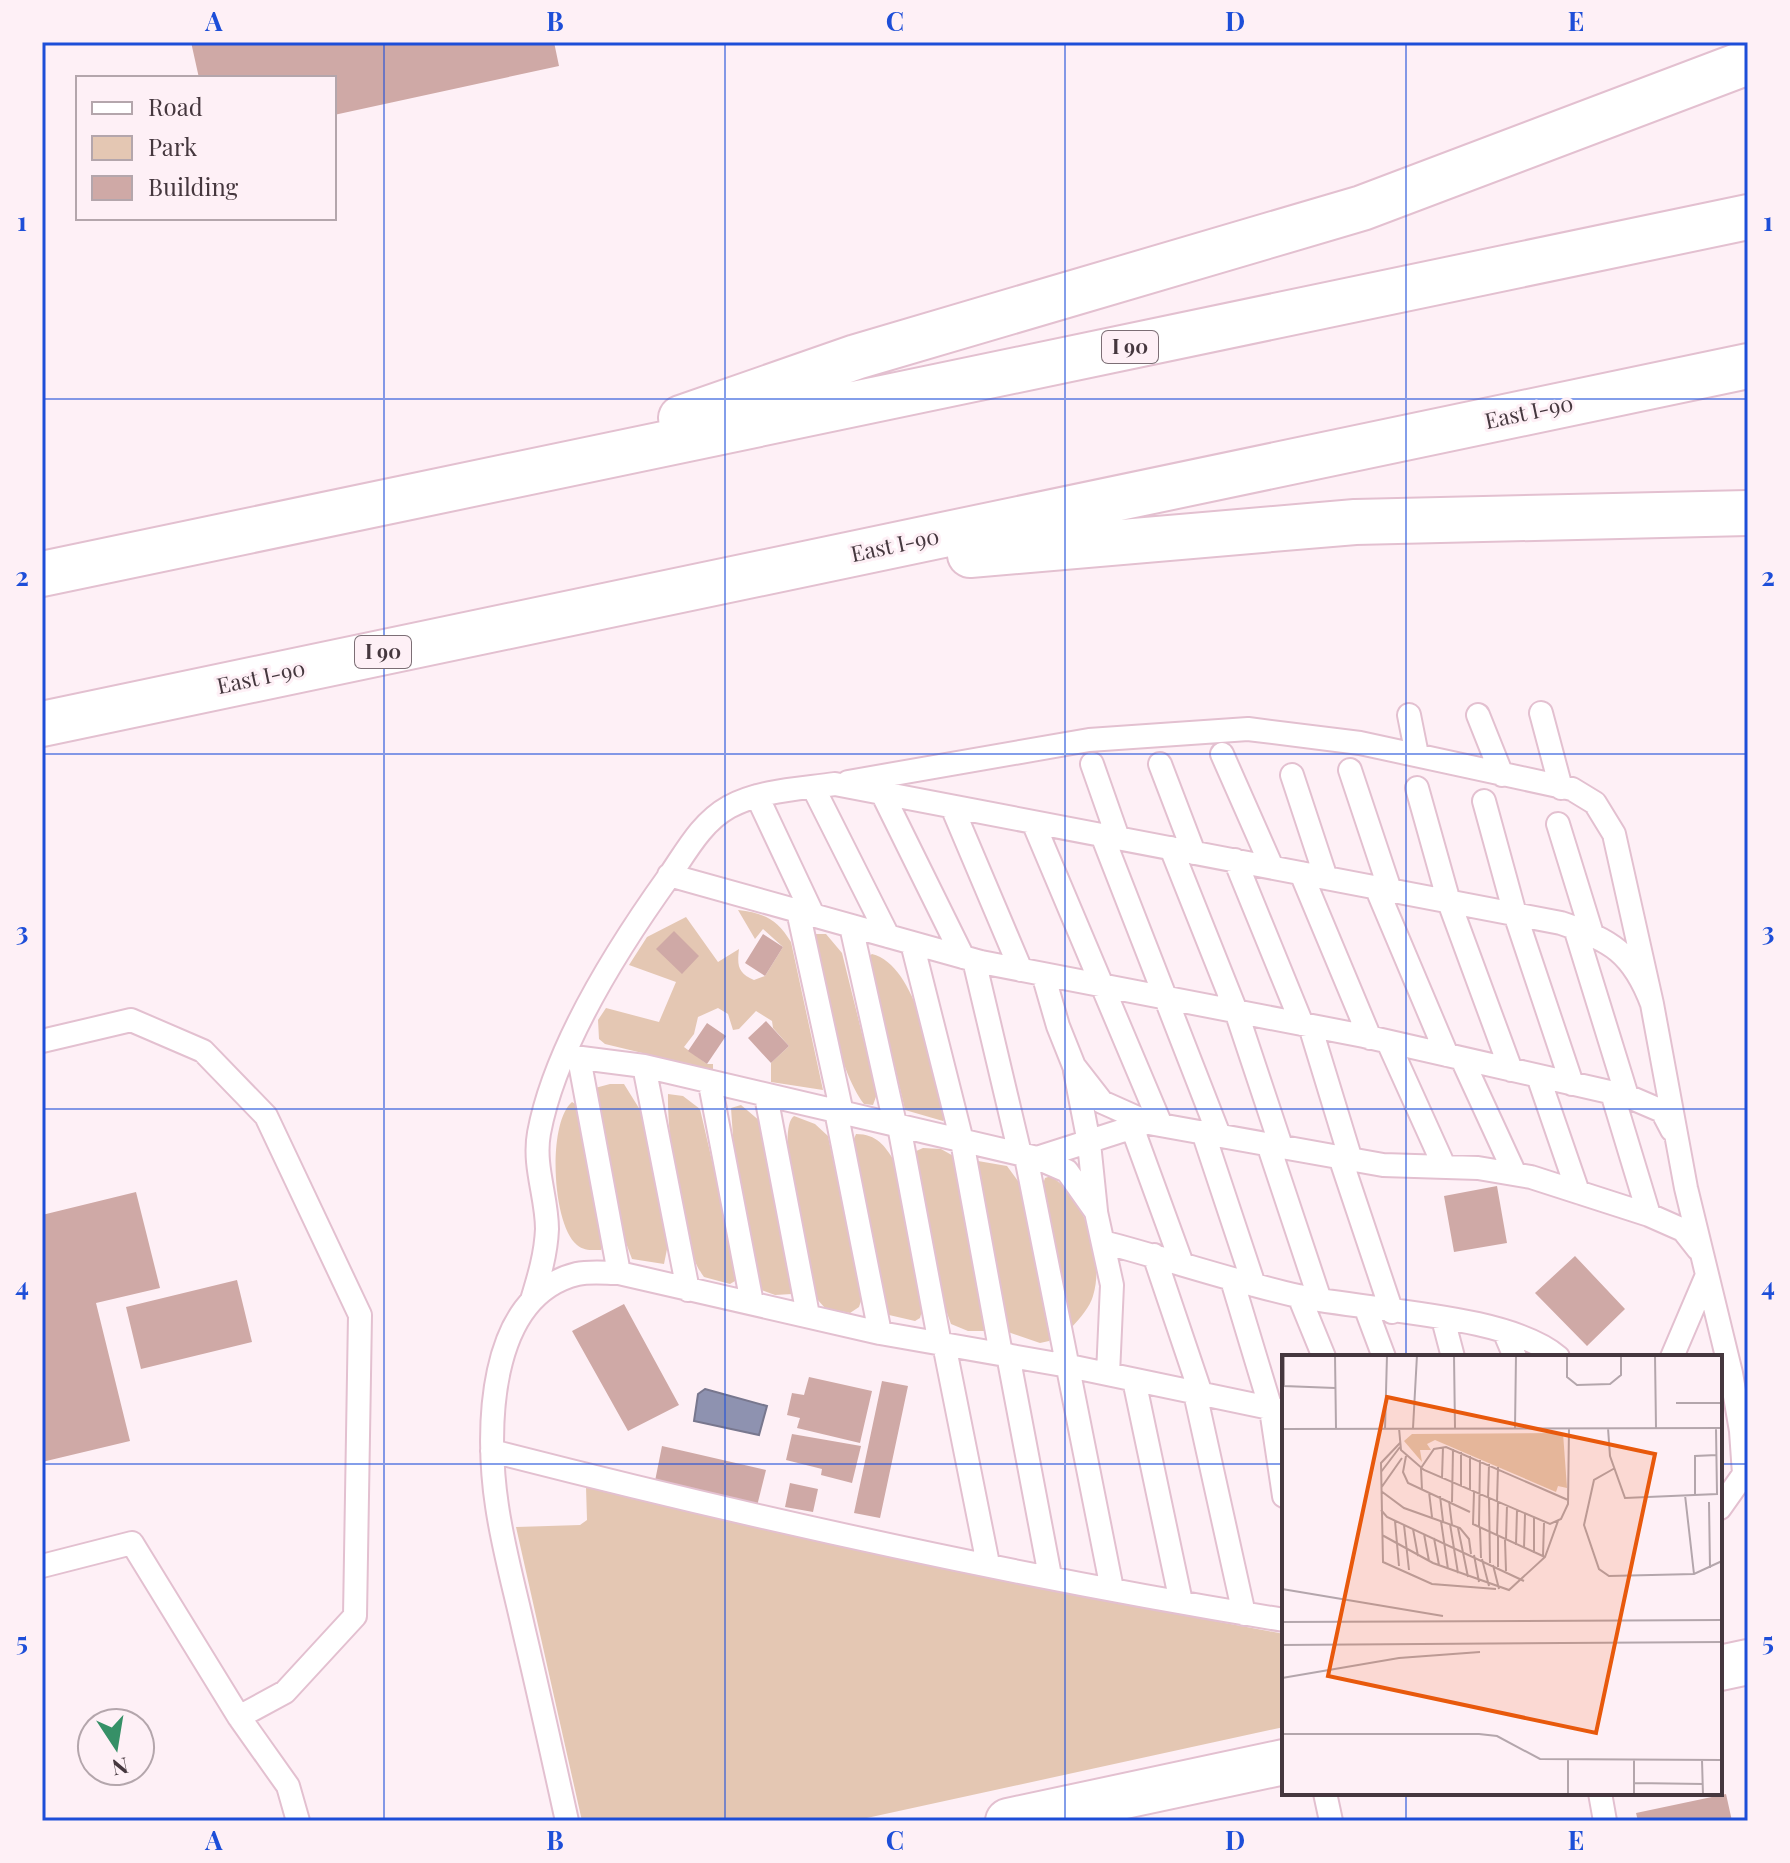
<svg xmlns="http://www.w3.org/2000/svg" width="1790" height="1863" font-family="'Playfair Display',serif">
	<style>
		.green { fill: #e4c7b3 }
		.water { fill: #8e92b0; stroke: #78778e; stroke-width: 2 }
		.building { fill: #cfa9a6 }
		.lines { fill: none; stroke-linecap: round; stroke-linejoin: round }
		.lane-casing { stroke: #e3c0d0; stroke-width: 26 }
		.street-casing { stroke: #e3c0d0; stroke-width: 48 }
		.highway-casing { stroke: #e3c0d0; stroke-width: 48 }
		.lane { stroke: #fff; stroke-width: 22 }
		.street { stroke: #fff; stroke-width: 44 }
		.highway { stroke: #fff; stroke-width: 44 }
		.grid { fill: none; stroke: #1d4ed8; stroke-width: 2; stroke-opacity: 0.55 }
		.labels { text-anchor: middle; stroke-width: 6; stroke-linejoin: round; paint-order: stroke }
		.shield { fill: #fef0f6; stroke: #7c6e75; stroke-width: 2 }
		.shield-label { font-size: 20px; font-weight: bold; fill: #45373e }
		.street-label { font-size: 22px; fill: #45373e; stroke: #fef0f6 }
		.inset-road { fill: none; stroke: #b4a6ac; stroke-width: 2 }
		.view { fill: #e8590c; fill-opacity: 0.15; stroke: #e8590c; stroke-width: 4 }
		.inset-edge { fill: none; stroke: #45373e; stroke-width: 4 }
		.neatline { fill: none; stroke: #1d4ed8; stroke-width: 3 }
		.grid-label { font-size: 26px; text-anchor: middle; font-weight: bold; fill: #1d4ed8 }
	</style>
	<rect width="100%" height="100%" fill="#fef0f6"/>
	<!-- green -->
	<path class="green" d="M738,910C764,913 777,919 791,942L823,1090L771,1082V1063L789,1046L773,1028L772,1021L756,1011L739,1029L733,1030L728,1014L718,1008L698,1017L694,1034L684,1047L707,1064H713V1070L605,1044L599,1039L598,1020L606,1008L659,1022L676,982L629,965L647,937L686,917L718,962L739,949C737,966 738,973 754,980L765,976L783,947L763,929L755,939Z
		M815,934H826L842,953L877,1094L873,1105L864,1104C840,1074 816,974 815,934Z
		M872,954C920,966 935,1076 946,1117L943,1121L905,1110L869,956Z
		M610,1084H624L642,1113L668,1244L664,1264L632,1259L623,1235L596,1104L595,1088Z
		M668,1094L683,1096L700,1109L736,1264L735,1281L730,1284L704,1277C681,1248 667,1133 668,1094Z
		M572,1102L577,1105L604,1242L601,1250C592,1250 584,1251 577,1245C552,1225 547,1123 572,1102Z
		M741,1105L761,1122L792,1294L775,1295L759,1289L735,1165L731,1108Z
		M794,1116L815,1124L828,1136L862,1298L859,1307L850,1313L825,1308L816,1298C810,1270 773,1131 794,1116Z
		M856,1134C877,1134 885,1146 895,1162L922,1311L920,1318L915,1321L889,1315L886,1311L851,1146Z
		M923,1148L941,1149L957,1158L989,1331H968L951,1324L939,1291L914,1152Z
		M978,1161L1007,1166L1021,1185L1053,1336L1049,1341L1040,1343L1008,1332Z
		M1051,1176C1085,1199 1105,1257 1093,1296C1090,1307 1080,1318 1072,1327L1055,1260L1043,1184L1045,1178Z
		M586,1487L1007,1582L1284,1634V1727L853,1821H582L516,1527L580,1525L587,1520Z"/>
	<!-- water -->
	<path class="water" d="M705,1389L767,1406L759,1435L694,1421L698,1394Z"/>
	<!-- building -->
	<path class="building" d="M191,42H554L559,66L334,115V78H199Z
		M674,931L699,956L682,974L656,949Z
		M763,934L783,947L765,976L745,963Z
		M766,1021L789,1046L771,1063L748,1038Z
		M707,1023L726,1036L707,1064L688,1051Z
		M1497,1186L1507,1243L1454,1252L1444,1196Z
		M136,1192L160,1288L96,1303L130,1441L42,1462V1215Z
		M1575,1256L1625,1309L1587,1346L1535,1293Z
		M237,1280L252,1342L141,1369L126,1307Z
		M624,1304L679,1405L628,1431L572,1331Z
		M809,1377L872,1391L860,1443L797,1428L800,1418L787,1415L792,1393L804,1395Z
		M882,1381L908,1386L880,1518L854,1513Z
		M792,1434L861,1446L852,1483L821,1475L822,1469L786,1460Z
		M662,1446L766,1470L757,1506L655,1481Z
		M790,1483L818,1489L813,1512L785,1507Z
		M1726,1794L1732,1821H1638L1636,1813Z"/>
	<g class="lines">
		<defs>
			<path id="lane" d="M1541,713L1561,788
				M1409,715L1417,755
				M1478,715L1502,775
				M1222,754L1271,865
				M1092,764L1118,838
				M1160,764L1194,853
				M1350,770L1390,890
				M1292,775L1326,878
				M848,782L1089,740L1248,729L1360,743L1572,789L1595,803L1614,834L1652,1004L1686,1188L1731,1373L1741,1431L1744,1474L1720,1508
				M813,787L888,936
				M1417,788L1449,902L1511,1070
				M882,793L963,957
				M757,796L813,915
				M1484,801L1515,914L1572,1084
				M952,807L1021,970
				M1033,822L1161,1125
				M1558,824L1592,934
				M1102,835L1219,1135
				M1171,848L1236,1011L1281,1146
				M1235,860L1302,1024
				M1301,873L1370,1038
				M669,875L981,962L1364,1036L1627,1096L1662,1111L1672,1130
				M1376,887L1447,1055
				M798,911L842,1113
				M851,926L895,1124
				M1575,928L1627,1096
				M912,943L962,1141L1001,1354
				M974,960L1020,1154
				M1043,974L1058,1026L1074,1066L1102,1102L1149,1123L1383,1165L1478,1168L1531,1177L1649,1215L1683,1230L1698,1249
				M1310,1026L1351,1160
				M42,1041L131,1020L203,1051L266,1116L360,1315L355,1616L285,1692L239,1717
				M1388,1042L1444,1166
				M566,1056L644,1066L1037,1158L1067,1171L1096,1212L1112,1285L1108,1374
				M579,1058L619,1273
				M1462,1059L1515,1174
				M644,1066L688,1290
				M1075,1071L1089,1143L1096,1211
				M1538,1076L1578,1192
				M710,1084L752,1303
				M1612,1093L1649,1215
				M766,1096L808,1315
				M836,1111L880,1333
				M899,1126L940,1344
				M1132,1127L1182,1264
				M1203,1132L1254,1285
				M1268,1144L1320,1300
				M1026,1157L1112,1589
				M1340,1157L1392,1312
				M1037,1158L1146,1123
				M1103,1242C1168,1259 1232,1281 1298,1296C1367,1311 1508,1314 1558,1357
				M1154,1255L1201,1394
				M1232,1280L1271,1409L1284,1496
				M1299,1296L1324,1357
				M532,1300C539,1277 546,1254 547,1229C547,1197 533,1166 539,1133C555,1047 619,946 670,875C687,850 702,822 729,807C760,790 801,789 835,784L1561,923C1611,940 1633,953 1652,1004
				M1366,1309L1384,1357
				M1443,1319L1453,1357
				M1504,1331L1515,1357
				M944,1344L988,1564
				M1008,1355L1050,1576
				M1672,1357L1707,1275
				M1134,1380L1181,1602
				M1195,1393L1244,1614
				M492,1451C753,1518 1018,1577 1284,1620
				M42,1566L132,1543L239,1717L288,1786L298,1821
				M1325,1793L1331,1821
				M1600,1793L1605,1821
				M567,1821C553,1758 539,1694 524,1631C515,1590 503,1548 497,1506C486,1434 486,1296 577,1274C590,1271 606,1273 619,1273L880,1333L1074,1367L1284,1411"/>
			<path id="street" d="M1720,1668L1748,1662
				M1008,1821L1284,1762"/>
			<path id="highway" d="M681,418L856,357L1362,208L1748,62
				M970,555L1355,522L1748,513
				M42,574L1748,217
				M42,724L1748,366"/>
		</defs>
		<!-- lane casing -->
		<use href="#lane" class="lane-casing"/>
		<!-- street casing -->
		<use href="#street" class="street-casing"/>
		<!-- highway casing -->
		<use href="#highway" class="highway-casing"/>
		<!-- lane -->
		<use href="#lane" class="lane"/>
		<!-- street -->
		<use href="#street" class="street"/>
		<!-- highway -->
		<use href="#highway" class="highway"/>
	</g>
	<!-- grid -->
	<path class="grid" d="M384,42V1821M725,42V1821M1065,42V1821M1406,42V1357M42,399H1748M42,754H1748M42,1109H1748M42,1464H1284M1720,1464H1748M1406,1793V1821"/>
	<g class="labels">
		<!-- shield labels -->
		<g class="shield">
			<rect x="1102" y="331" width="56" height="32" rx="6"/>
			<rect x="355" y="636" width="56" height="32" rx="6"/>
		</g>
		<g class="shield-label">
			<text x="1130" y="354">I 90</text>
			<text x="383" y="659">I 90</text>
		</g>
		<!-- street labels -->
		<g class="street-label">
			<text transform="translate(1529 412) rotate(-12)" y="8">East I-90</text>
			<text transform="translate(895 545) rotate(-12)" y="8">East I-90</text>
			<text transform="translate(261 677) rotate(-12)" y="8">East I-90</text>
		</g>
	</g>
	<!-- overview -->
	<g transform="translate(1282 1355)">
		<rect width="440" height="440" fill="#fef0f6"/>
		<path d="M281,78L285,133L276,131L274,137L153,85L145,89L149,95H138L140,107L122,86L130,79Z" fill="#e4c7b3"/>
		<path class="inset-road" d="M2,0V31L53,33M53,0L54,74M172,0L173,73M285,0V22L295,30L328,29L339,20V0M373,0L374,73M394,48H440M117,73L119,95L142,115L268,169L279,164L286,149L287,73M131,73L135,0M233,73L234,0M326,73L328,101L343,143L435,139L434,73M0,74L440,73M103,74L105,0M118,88L99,108L101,207L150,229L214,234M179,97V131M124,101L121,117L126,128L188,157M333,113L312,125L302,170L317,214L327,221L412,219L440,206M99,117L118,92M160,123L161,92M99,133L120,103M140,135L139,113L152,94L164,92L286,145M188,135V101M99,136L122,153L178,173L187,184L189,199M147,137L150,162M192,137L191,169L263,202M403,140L412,219M413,140V101L435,100M158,141L161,166M206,143L207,109M207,143L208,208M167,146L170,170M170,147L171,94M215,147L216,112M427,147L428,213M99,155L105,162L242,226M113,166L117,211M159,166L166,214M168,169L176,218M122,170L127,215M197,172L198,105M176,173L186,222M198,173L199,203M131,174L136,201M142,179L147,206M100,180L151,208L227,235L263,202L276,166M215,181L216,147M216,181V212M152,183L157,210M223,185L224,216M224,185L225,150M234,190L235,155M242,193L243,159M252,198V163M192,200L197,227M261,201L262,168M200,204L207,231M211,210L217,234M0,234L161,261M0,267L440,265M0,290L440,287M0,323L117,303L198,297M0,379H197L215,381L258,404L440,405M352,405V440M420,405L421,440M352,428L421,429M286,440V405"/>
		<path class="view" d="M105,42L373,99L314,378L46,321Z"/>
		<rect width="440" height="440" class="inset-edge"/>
	</g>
	<!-- border -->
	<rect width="1790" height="1863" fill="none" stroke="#fef0f6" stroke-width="88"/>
	<!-- legend -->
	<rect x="76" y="76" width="260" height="144" fill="#fef0f6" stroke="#b4a6ac" stroke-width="2"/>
	<rect x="92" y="102" width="40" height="12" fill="#ffffff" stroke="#b4a6ac" stroke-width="2"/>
	<text x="148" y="116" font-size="24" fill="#45373e">Road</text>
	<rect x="92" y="136" width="40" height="24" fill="#e4c7b3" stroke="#b4a6ac" stroke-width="2"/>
	<text x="148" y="156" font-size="24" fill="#45373e">Park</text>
	<rect x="92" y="176" width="40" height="24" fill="#cfa9a6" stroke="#b4a6ac" stroke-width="2"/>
	<text x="148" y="196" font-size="24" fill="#45373e">Building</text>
	<!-- north arrow -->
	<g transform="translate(116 1747) rotate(168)"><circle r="38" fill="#fef0f6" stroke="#b4a6ac" stroke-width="2"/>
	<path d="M0-6L14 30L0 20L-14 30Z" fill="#369067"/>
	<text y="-12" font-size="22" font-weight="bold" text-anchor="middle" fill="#45373e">N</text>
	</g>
	<rect x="44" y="44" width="1702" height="1775" class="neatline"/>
	<g class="grid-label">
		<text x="214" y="31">A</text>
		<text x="555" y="31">B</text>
		<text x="895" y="31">C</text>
		<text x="1235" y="31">D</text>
		<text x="1576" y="31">E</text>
		<text x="22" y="231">1</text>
		<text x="1768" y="231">1</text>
		<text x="22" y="586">2</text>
		<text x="1768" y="586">2</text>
		<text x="22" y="941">3</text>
		<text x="1768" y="941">3</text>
		<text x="22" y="1296">4</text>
		<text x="1768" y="1296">4</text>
		<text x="22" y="1651">5</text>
		<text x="1768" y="1651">5</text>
		<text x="214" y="1850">A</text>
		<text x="555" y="1850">B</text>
		<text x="895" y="1850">C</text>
		<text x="1235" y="1850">D</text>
		<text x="1576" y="1850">E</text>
	</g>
</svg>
